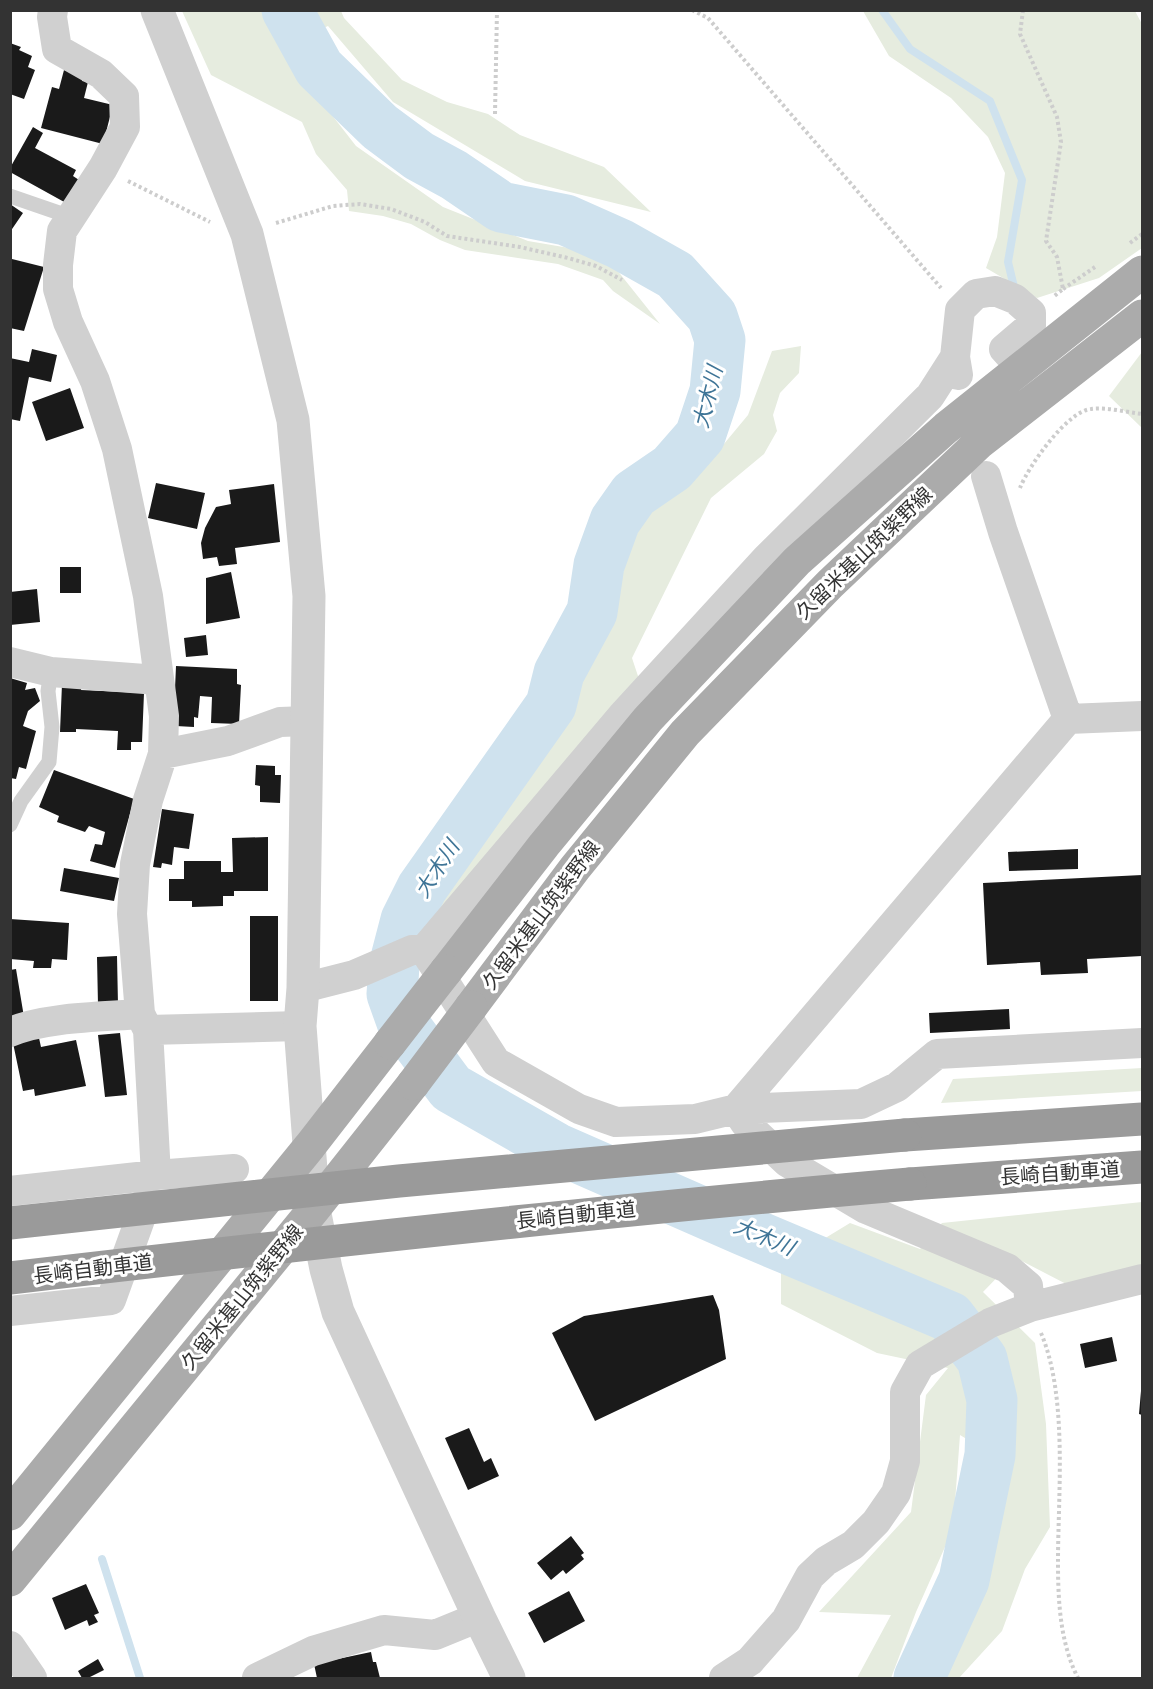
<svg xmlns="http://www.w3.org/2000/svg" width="1153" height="1689" font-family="Rubik,'Noto Sans JP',sans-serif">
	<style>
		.green { fill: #e6ecdf }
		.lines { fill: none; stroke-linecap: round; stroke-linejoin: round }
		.stream { stroke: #cfe2ee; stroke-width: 8 }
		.river { stroke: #cfe2ee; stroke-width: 51 }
		.building { fill: #1a1a1a }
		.path { stroke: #cdcdcd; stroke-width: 4; stroke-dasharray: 3 3; stroke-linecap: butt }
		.service { stroke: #d0d0d0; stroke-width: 15 }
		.minor { stroke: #d0d0d0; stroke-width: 30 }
		.tertiary { stroke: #d0d0d0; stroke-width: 33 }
		.primary { stroke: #ababab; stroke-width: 33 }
		.motorway { stroke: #9a9a9a; stroke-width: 33 }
		.primary-bridge { stroke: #ababab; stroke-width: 33 }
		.motorway-bridge { stroke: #9a9a9a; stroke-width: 33 }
		.labels { text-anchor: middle; stroke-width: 6; stroke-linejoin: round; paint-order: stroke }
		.street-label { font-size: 20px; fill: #333; stroke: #fff }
		.water-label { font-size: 21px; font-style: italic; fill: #3f7597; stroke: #fff }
	</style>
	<rect width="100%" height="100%" fill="#fff"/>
	<!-- green -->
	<path class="green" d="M182,11H341L344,18L402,80L447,102L488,114L520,135L604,167L651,212L525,181L393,102L328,26L279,47L356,146L443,207L528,241L581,250L613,265L660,324L613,291L603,280L558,264L465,250L440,240L411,224L383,216L349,211L347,190L316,154L302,122L211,75Z
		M863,11H1135L1142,24V248L1099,278L1037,298L986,268L997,237L1005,173L988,137L951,98L889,56Z
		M801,346L799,373L780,393L773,415L777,431L764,454L711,498L632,658L640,682L436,922L441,884L549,744L609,626L636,523L689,486L748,415L772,351Z
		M1142,352V428L1109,396Z
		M1142,1068V1091L941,1103L953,1079Z
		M1142,1202V1266L1072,1287L1016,1258L983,1292L1035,1343L1046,1424L1050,1527L1025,1569L1002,1631L959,1678H931L977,1586L1000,1459L960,1435L953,1529L916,1612L891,1678H857L891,1615L819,1612L911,1512L926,1395L948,1368L877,1353L781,1304V1265L850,1223L920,1249L942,1223Z"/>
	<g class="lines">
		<!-- stream -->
		<path class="stream" d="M882,10L910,49L990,101L1022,180L1008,262L1014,287
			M102,1559L140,1678"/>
		<!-- river -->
		<path class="river" d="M287,10L319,68L380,127L419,156L454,175L501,207L566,220L620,244L675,275L712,316L720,340L715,391L700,436L672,468L634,494L615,521L599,565L592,612L559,673L551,705L422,888L406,920L394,966L392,994L402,1022L451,1088L556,1148L743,1230L950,1317L982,1359L992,1400L990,1455L964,1580L919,1678"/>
	</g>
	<!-- building -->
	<path class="building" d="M10,43L21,47L19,50L32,56L28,67L35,70L24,99L10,94Z
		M64,70L84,75L82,81L88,82L84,98L113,105L103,144L41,128L52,87L59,89Z
		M33,127L43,133L35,148L76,170L73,176L79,180L66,203L10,172V168Z
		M10,204L23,213L10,232Z
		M12,259L44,267L24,331L10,328Z
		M32,349L57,355L51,382L29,377L20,421L10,419V358L29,362Z
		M70,388L84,428L46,441L32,402Z
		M156,483L205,493L197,529L148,518Z
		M274,484L280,542L235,548L237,564L219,566L217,557L203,559L201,543L205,528L216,507L231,504L229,490Z
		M60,567H81V593H60Z
		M231,572L240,618L206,624V578Z
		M37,589L40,622L10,625V592Z
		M206,635L208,655L186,657L184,638Z
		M176,666L237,669V684L241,685L239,724L211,723L212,697L200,696L198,718L194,717V727L176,726L174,712Z
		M10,678L27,683L25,690L35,688L40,701L28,711L23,726L36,731L26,769L19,767L16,779L10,778Z
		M62,684L82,685L81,690L144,693L142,742H131V750H117L118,731L76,729V732H60Z
		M256,765L275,766V775H281L280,803L260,802V786L255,785Z
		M54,770L134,799L115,868L90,861L95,844L102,845L105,832L89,826L85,832L57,822L59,816L39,807Z
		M162,809L194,814L189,849L174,847L172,865L162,863L161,868L153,867Z
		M268,837V891H234V896H223V906L192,907V901H169V879H184V861H221V872H233L232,838Z
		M1078,849V869L1009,871L1008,852Z
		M64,868L119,878L114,901L60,891Z
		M1142,875V956L1087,959L1088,973L1041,975L1040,962L987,965L983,883Z
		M250,916H278V1001H250Z
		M10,919L69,923L67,960L52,959L51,968H33L34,961L10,959Z
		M117,956L118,1005H98L97,957Z
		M16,969L24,1017L10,1019V970Z
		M1009,1009L1010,1029L930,1033L929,1013Z
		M120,1033L127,1095L105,1097L98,1035Z
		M39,1038L41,1047L76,1040L86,1086L35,1096L34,1089L23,1091L13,1043Z
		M713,1295L719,1310L726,1359L595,1421L552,1333L584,1316Z
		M1112,1337L1117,1361L1085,1368L1080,1344Z
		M1141,1391H1142V1415L1139,1414Z
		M469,1428L484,1462L491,1458L499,1476L468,1490L445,1438Z
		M571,1536L584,1553L581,1555L584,1559L566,1574L563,1570L551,1580L537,1563Z
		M86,1584L99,1613L94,1615L98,1622L89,1626L87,1620L65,1630L52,1598Z
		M569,1591L585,1621L544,1643L528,1613Z
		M371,1652L373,1662H376L380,1678H317L314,1664Z
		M98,1659L104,1670L88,1678H82L78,1671Z"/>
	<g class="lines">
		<!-- path -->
		<path class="path" d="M692,10L708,18L941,288
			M1023,10L1020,34L1057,117L1061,142L1046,241L1057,257L1063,289L1053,297
			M495,114L497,10
			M128,181L210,222
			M276,223L333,206L360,204L391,209L425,222L447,236L520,247L568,258L596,266L622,280
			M1130,243L1142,234
			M1063,289L1095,267
			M1020,488C1028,467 1067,411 1091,409C1107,407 1126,412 1142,414
			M1041,1333C1068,1397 1058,1493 1058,1562C1058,1601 1060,1643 1078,1678"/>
		<!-- service -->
		<path class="service" d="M10,196L71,217
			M10,825L21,801L49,762L52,727L48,691L51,672"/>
		<!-- minor -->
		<path class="minor" d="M958,375L955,357L960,310L976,294L995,291L1015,299L1031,313V326L1004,349L1021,368
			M986,476L1003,532L1068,719
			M10,662L51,672L158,680
			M163,754L228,741L280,722L307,721
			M424,950L622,716L766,559L930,396L955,357
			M303,988L354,975L412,950H424L496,1062L579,1109L616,1122L695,1119L736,1109L1068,719L1142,716
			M148,1030L300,1026
			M10,1032C45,1017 102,1017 140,1014
			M10,1191L156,1175L234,1169
			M1030,1307L1028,1286L1007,1268L866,1209L787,1162L745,1123L736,1109L861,1104L897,1087L937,1054L1142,1043
			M10,1311L111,1300L156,1175L148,1030L140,1014L132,914L135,864L148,800L163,754L164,716L148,596L117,449L95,381L68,322L58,289V265L62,231L103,168L125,127L124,96L101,74L57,49L52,17L53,10
			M10,1646L32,1678
			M257,1678L313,1651L384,1630L435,1635L479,1617
			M724,1678L750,1661L786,1620L810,1576L826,1561L853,1545L876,1522L896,1493L905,1461V1392L920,1365L990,1323L1030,1307L1142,1279"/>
		<!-- tertiary -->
		<path class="tertiary" d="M157,10L247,234L293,420L309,596L303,988L300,1026L314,1209L326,1269L338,1312L479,1617L509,1678"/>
		<!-- primary -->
		<path class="primary" d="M446,971L544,845L648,719L797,561L946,428L1142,272
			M471,1007L575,868L685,733L830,584L979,443L1142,316
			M10,1514L310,1146L390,1043
			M10,1580L314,1209L413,1084"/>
		<!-- motorway -->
		<path class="motorway" d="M905,1135L1142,1119
			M910,1184L1142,1167"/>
		<!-- primary-bridge -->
		<path class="primary-bridge" d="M390,1043L446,971
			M413,1084L471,1007"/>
		<!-- motorway-bridge -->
		<path class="motorway-bridge" d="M10,1223L399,1181L905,1135
			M10,1278C310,1243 609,1210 910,1184"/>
	</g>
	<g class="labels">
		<!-- street labels -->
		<g class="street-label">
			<text transform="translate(864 553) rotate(-44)" y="7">久留米基山筑紫野線</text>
			<text transform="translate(541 915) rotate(-53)" y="7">久留米基山筑紫野線</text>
			<text transform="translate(1060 1173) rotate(-4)" y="7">長崎自動車道</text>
			<text transform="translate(576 1215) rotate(-6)" y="7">長崎自動車道</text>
			<text transform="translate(93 1269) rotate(-7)" y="7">長崎自動車道</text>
			<text transform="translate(242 1297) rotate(-51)" y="7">久留米基山筑紫野線</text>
		</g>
		<!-- water labels -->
		<g class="water-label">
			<text transform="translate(708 397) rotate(-76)" y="7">大木川</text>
			<text transform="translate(437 869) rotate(-57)" y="7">大木川</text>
			<text transform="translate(764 1237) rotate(23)" y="7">大木川</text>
		</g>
	</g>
	<!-- border -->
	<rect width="1153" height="1689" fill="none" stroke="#333333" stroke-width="24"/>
</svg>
